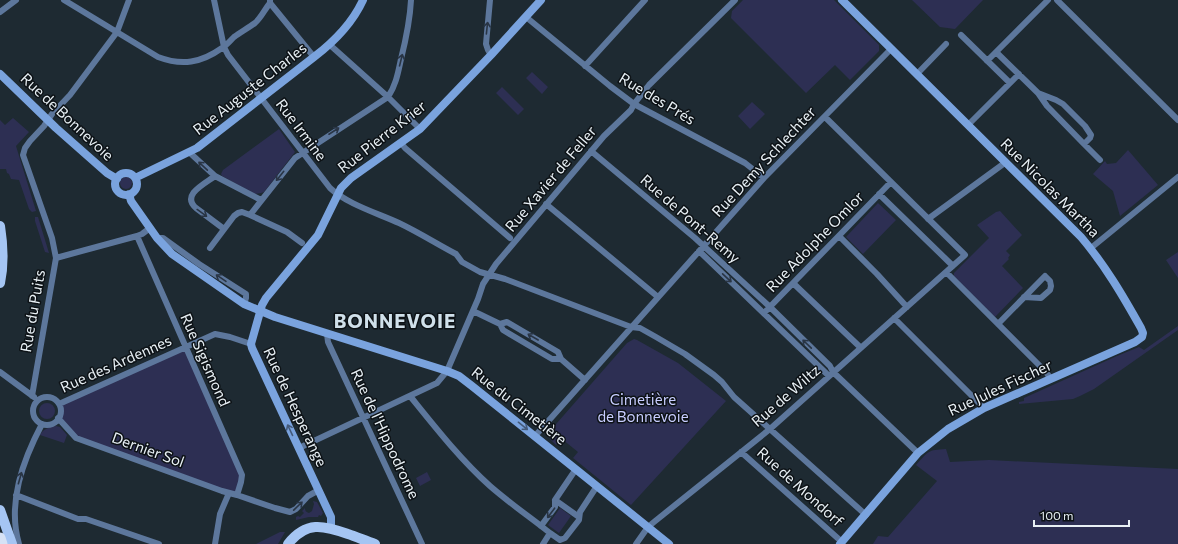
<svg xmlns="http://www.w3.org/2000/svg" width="1178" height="544" font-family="Commissioner,sans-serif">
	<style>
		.green { fill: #2d2f53 }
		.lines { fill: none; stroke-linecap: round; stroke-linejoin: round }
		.street { stroke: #5d779c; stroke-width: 6 }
		.secondary { stroke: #7aa3de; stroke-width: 8 }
		.primary { stroke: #a5c5f3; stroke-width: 10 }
		.highway { stroke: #d6e2f5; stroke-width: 11 }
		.oneway { stroke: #293545 }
		.oneway2 { stroke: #445a7a }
		.labels { text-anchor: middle; stroke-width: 3; stroke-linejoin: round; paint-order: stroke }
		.street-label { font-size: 15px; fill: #e8f0f5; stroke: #0d1216 }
		.park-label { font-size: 15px; fill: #c8cdff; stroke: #0d1216 }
		.district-label { font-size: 19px; font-weight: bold; letter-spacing: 1px; fill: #d0e0ea; stroke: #0d1216 }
	</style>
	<rect width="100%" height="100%" fill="#1e2a32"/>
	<!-- green -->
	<path class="green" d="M743,0H834L879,45V51L850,80L835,65L806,93L731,18L732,11Z
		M912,0H983L955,29L940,27Z
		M532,72L548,87L542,94L526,78Z
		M502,87L524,109L518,115L496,93Z
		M752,102L765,114L750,129L738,116Z
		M13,118L29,132L16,146L36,211L32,212L29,209L19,180L11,179L9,174L7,173L6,169H0V120L5,125Z
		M279,129L295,152L264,192L261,193L255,194L222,176L221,174L223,170Z
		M1128,150L1158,185L1120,216L1113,191L1093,174L1105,161L1107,164L1116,163Z
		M120 183a6 6 0 1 1 12 0a6 6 0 1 1-12 0Z
		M878,203L896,220L863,254L846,237Z
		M1000,211L1022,235L1006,251L1010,255L1008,258L1009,259L1002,266L1023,288L995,317L954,276V273L989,238L977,225L996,212Z
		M35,217H38L49,253L45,252L35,221Z
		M1178,252V278L1166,260Z
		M1178,326V330L1094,389L1080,396L1073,399L1019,404V402L1024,401V398L1117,356L1139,347L1144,350Z
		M634,339L637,340L678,363L726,401L631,505L573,458L578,452L562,439L556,445L551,440L548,434L550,431L627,343Z
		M185,347L242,475L237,495L76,438L60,416L61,411L60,406Z
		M39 411a8 8 0 1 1 16 0a8 8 0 1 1-16 0Z
		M56,426L60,427L67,435L64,443L40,435C43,429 49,427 56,426Z
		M946,449L950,462L989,460L1178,469V544H873L878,536L888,537L937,481L916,465C929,451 927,450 946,449Z
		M427,472L431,480L420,486L416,478Z
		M313,501L317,502L323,513L321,516L319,515L318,517H309L296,520V517L298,516L300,517L304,513L302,511L305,508C305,511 306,512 309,513L312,511L314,504Z
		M560,508L571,516L559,533L548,525Z
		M280,532H285L278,544H256Z"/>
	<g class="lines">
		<!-- street -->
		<path class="street" d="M64,0L158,57C182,66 201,63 222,48C227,45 230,41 234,37C241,32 248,28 255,23C261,18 265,9 270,3V0
			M214,0L224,47L228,55L330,188C347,204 377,213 399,223C418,232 437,244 456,254L462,262L480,272L505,279L631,327L640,328L656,337L685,354L714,375L722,382L734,397L866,515
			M490,0L486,44L488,50L491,55
			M1057,0L1178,120
			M270,3L314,57
			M0,12L16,0
			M526,17L610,86L634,104L745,163L764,178
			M961,35L1010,83
			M330,45L388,97L420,129
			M996,52L1038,93L1056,100L1063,104L1085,126L1091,135L1090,138L1084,144L1100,160
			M987,61L1048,0
			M585,66L645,0
			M917,74L946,44
			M1038,93L1047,106L1084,144
			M968,125L1019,74
			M401,143L405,148L510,238
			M591,151L695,238L770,307L830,366L833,372L918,453
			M189,152L215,176L261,200
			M215,176C204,184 181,195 196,208L224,229
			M879,194L953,266
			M546,204L658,297
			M250,215L295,158L388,97C396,85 398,73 401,59C406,39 410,20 411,0
			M928,219L1006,162
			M137,236L242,475L241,482L237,495
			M839,236L877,274L907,307
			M157,238H163L199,264L246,294V298L244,304
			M210,248L234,216L238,213L242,212L250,215L287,232L302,243
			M1091,248L1178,177
			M699,251L829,376
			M56,258L52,238L23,155L25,148L30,141L44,126L52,114L70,95L117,32L129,0
			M946,272L1046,372L1051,379
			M793,283L861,348
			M473,311L500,324L507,322L558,352L561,359L585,380
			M764,313L891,182
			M894,318L984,408
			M500,324L503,330L552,359H561
			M998,324L1045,276L1050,281L1051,286L1050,290L1041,298L1024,297
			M327,334L328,342L422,544
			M0,372L34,397
			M32,396L56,258L137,236L142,234L150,228
			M410,396C435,427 460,459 490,486C506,500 524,513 541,526
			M33 411a14 14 0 1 1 28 0a14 14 0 1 1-28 0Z
			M59,404L215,334L230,337L251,344
			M58,418L76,438L222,491L237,495L275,508L290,512L296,509L308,496L319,490
			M535,436L764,178L891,49
			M299,448L437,383L447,371L478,299L483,284L496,264L604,136L631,110L634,104L649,85L735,0
			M741,452L842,542
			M16,495L78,519H86L159,544
			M555,500L579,517
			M550,533L560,540L565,538L579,520L580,512L597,486
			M19,544C7,503 23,460 42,424
			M215,544L220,514L229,493
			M543,544L550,533L541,526L555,507V500L576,469
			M636,544L648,527L654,522L770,429L965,255L825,117"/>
		<!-- secondary -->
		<path class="secondary" d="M0,74L56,128L107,173L117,179
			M115 184a11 11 0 1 1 22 0a11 11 0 1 1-22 0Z
			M135,178L197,148L314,57C335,41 352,24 363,0
			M129,194L131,201L157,238L172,254L244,304L275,317L447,371L459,376L472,386L669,544
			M331,528V517L252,348L251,344L262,305L266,298L318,235L341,188L351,178L420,129L491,55L541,0
			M840,544L918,453L948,429L984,408L1135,342L1142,337L1143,333L1141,328C1123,296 1105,265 1081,237L842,0"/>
		<!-- primary -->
		<path class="primary" d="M0,226C3,245 4,264 0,283
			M0,510L12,544
			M288,544C306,521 323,525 348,534C357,537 366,541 375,544"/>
		<!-- highway -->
		<path class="highway" d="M0,538L2,544"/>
	</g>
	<!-- one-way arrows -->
	<defs><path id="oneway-shaft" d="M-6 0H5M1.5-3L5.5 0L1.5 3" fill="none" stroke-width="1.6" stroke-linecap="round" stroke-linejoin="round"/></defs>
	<g class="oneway">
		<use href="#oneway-shaft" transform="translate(487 28) rotate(-84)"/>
		<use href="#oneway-shaft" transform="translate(401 60) rotate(-76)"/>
		<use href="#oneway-shaft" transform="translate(334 131) rotate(-33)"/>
		<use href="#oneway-shaft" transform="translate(203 166) rotate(-137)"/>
		<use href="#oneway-shaft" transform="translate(280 176) rotate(129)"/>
		<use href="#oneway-shaft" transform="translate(202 213) rotate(36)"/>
		<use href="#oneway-shaft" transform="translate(221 278) rotate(-146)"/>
		<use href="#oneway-shaft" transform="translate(727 278) rotate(43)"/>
		<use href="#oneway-shaft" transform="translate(533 337) rotate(-150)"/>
		<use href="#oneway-shaft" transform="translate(807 344) rotate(-136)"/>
		<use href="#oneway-shaft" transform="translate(20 478) rotate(-74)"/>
		<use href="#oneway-shaft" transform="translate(298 506) rotate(-44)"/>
		<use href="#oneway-shaft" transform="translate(551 513) rotate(127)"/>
	</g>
	<g class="oneway2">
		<use href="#oneway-shaft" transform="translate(523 426) rotate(39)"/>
		<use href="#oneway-shaft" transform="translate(290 430) rotate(-115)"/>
	</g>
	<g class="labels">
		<!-- street labels -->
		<g class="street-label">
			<text transform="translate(250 89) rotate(-38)" y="5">Rue Auguste Charles</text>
			<text transform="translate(657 99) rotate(31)" y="5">Rue des Prés</text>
			<text transform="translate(67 117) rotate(43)" y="5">Rue de Bonnevoie</text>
			<text transform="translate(301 130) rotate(53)" y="5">Rue Irmine</text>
			<text transform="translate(382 137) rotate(-38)" y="5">Rue Pierre Krier</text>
			<text transform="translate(764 162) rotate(-47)" y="5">Rue Demy Schlechter</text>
			<text transform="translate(551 179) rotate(-50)" y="5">Rue Xavier de Feller</text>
			<text transform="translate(1050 188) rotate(45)" y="5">Rue Nicolas Martha</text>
			<text transform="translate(690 219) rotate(41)" y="5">Rue de Pont-Remy</text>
			<text transform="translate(815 242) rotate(-46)" y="5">Rue Adolphe Omlor</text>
			<text transform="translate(33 311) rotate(-80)" y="5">Rue du Puits</text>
			<text transform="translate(205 360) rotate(66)" y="5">Rue Sigismond</text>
			<text transform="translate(116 364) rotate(-24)" y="5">Rue des Ardennes</text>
			<text transform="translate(1000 388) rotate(-25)" y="5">Rue Jules Fischer</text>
			<text transform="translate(786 396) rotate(-41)" y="5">Rue de Wiltz</text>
			<text transform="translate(519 406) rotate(38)" y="5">Rue du Cimetière</text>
			<text transform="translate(295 407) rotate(65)" y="5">Rue de Hesperange</text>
			<text transform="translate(385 434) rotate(65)" y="5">Rue de l'Hippodrome</text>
			<text transform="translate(148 450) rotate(20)" y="5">Dernier Sol</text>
			<text transform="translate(800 487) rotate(42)" y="5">Rue de Mondorf</text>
		</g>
		<!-- park labels -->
		<g class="park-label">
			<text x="643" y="405">Cimetière<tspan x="643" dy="17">de Bonnevoie</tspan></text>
		</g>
		<!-- district labels -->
		<g class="district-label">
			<text x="395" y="328">BONNEVOIE</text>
		</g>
	</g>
	<!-- scale -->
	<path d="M1034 520v6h95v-6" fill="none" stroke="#e8f0f5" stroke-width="2"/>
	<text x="1040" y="520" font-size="12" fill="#e8f0f5" stroke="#0d1216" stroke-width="3" paint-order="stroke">100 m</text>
</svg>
